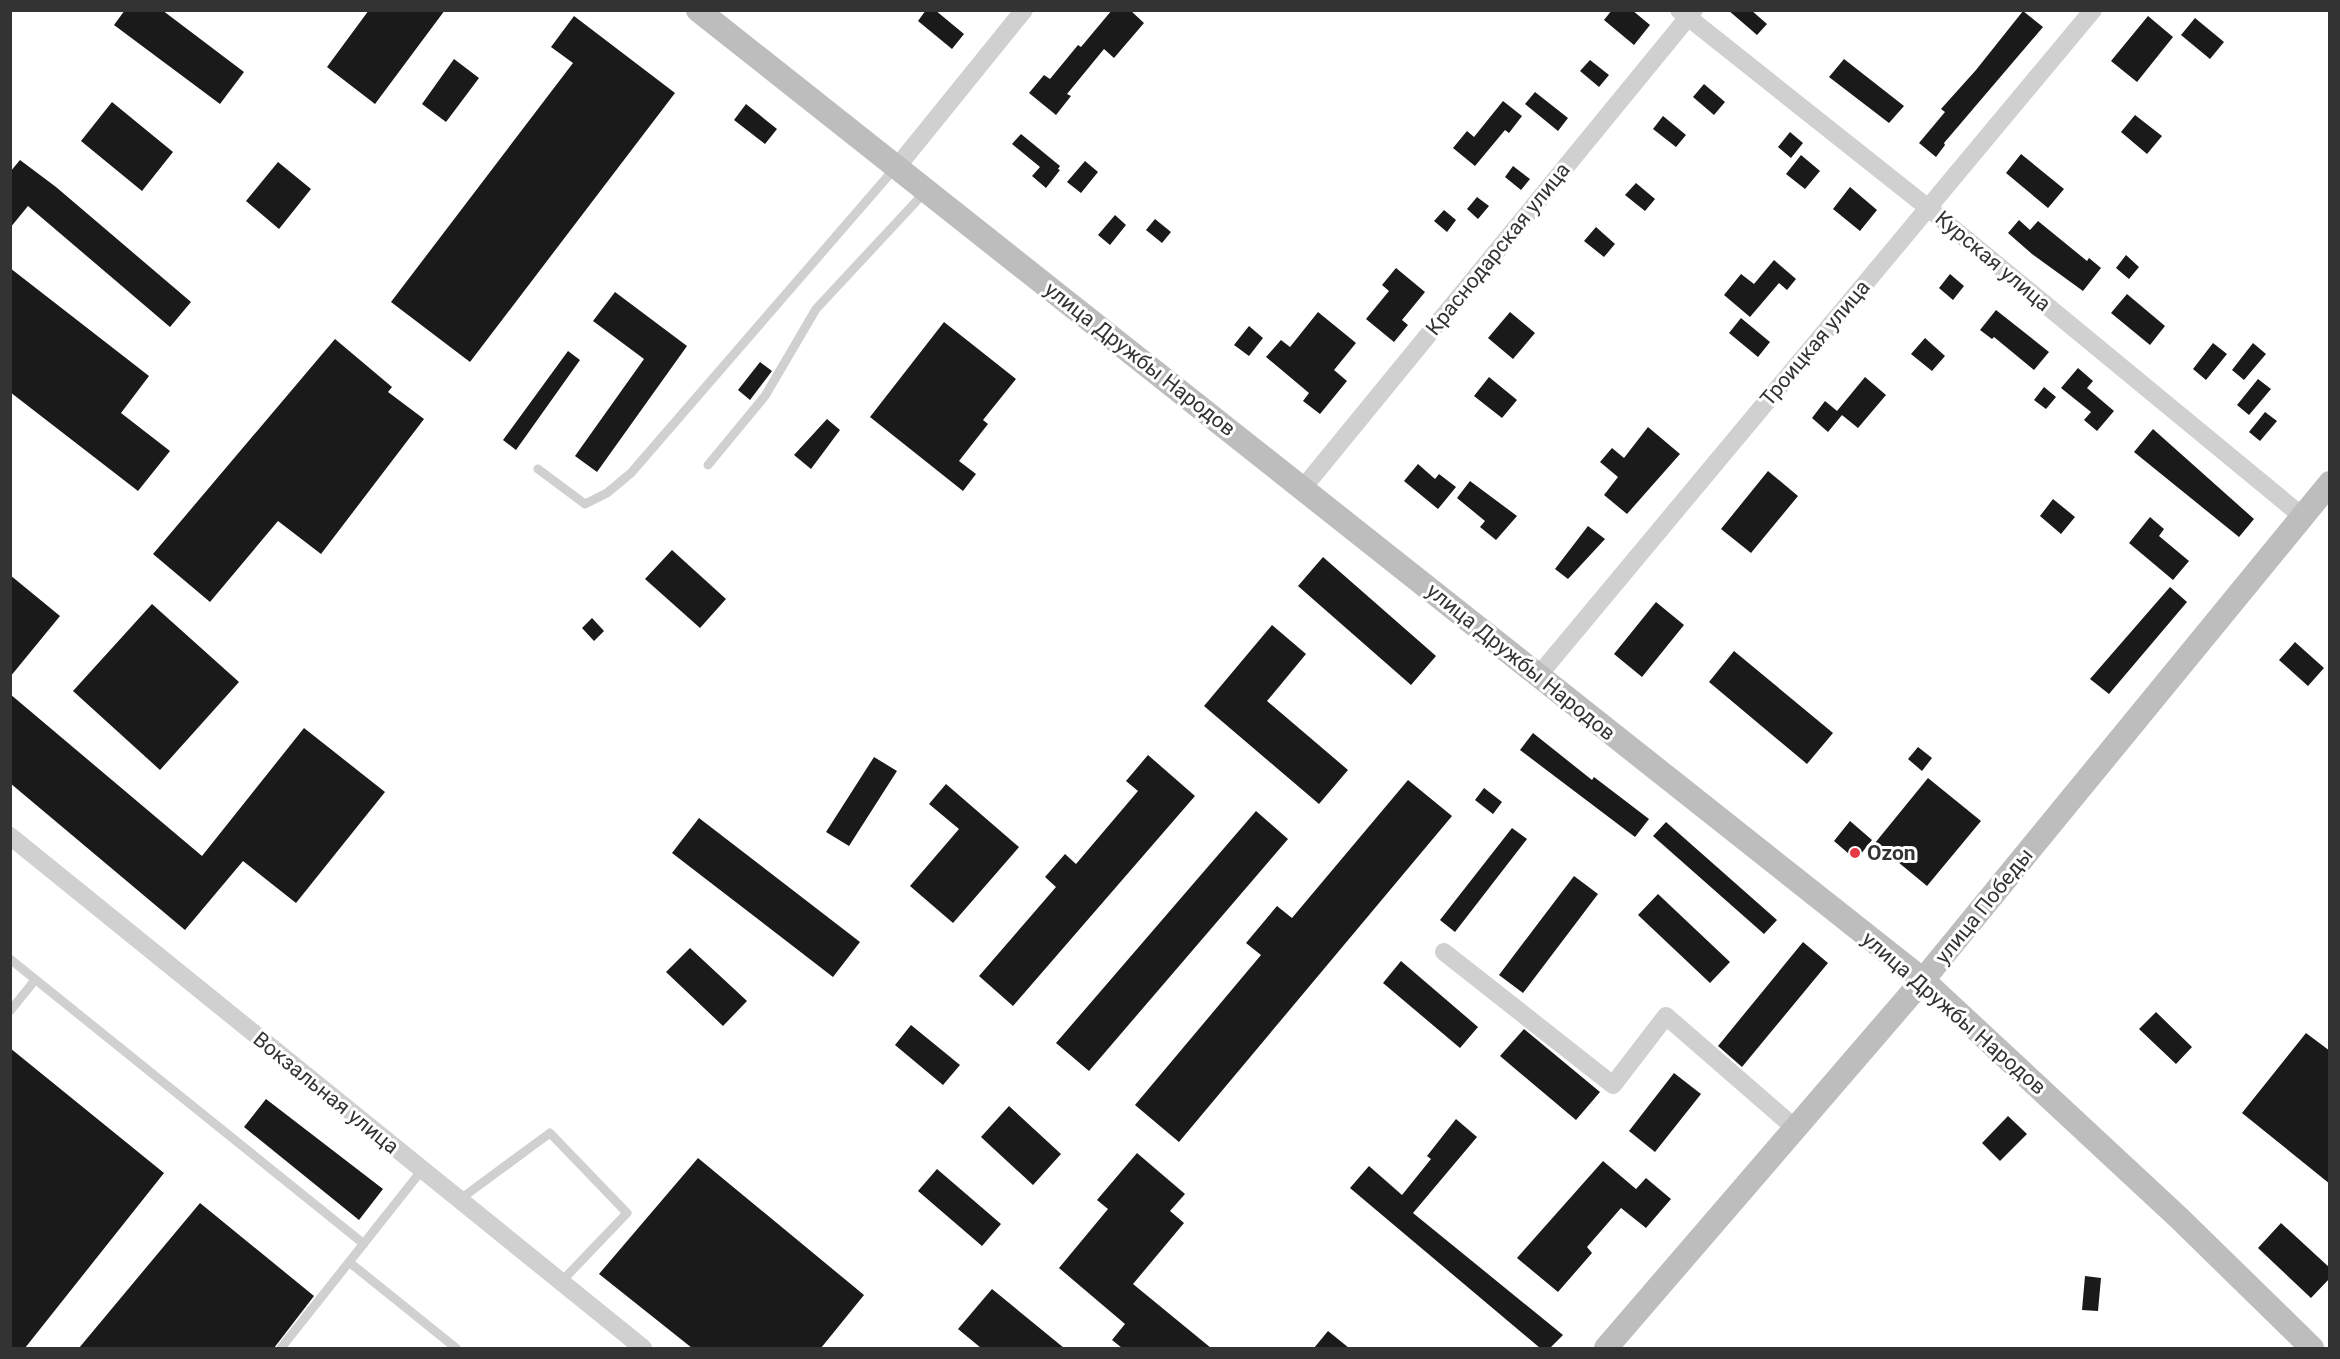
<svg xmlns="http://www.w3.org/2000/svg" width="2340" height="1359" font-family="Roboto,sans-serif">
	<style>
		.building { fill: #1a1a1a }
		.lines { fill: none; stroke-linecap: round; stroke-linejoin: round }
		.lane { stroke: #d0d0d0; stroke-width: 9 }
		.street { stroke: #d0d0d0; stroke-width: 18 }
		.secondary { stroke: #bdbdbd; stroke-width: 24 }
		.poi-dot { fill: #e63946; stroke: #fff; stroke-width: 2 }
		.labels { text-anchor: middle; stroke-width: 6; stroke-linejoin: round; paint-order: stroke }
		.street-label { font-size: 21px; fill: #333; stroke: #fff }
		.poi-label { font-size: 21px; font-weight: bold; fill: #333; stroke: #fff; text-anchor: start }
	</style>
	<rect width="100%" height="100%" fill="#fff"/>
	<!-- building -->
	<path class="building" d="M125,10H162L244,72L220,104L114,25Z
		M369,10H445L375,104L327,67Z
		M926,10H935L964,34L952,49L918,21Z
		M1112,10H1130L1144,23L1114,58L1104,49L1067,94L1071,96L1056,115L1029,93L1044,75L1050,79L1078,45L1081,47Z
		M1612,10H1632L1650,25L1634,45L1604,20Z
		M1728,10H1751L1767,24L1757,35Z
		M2023,11L2043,27L1944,143L1945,145L1936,157L1919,143L1945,112L1941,109L1976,70Z
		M574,16L675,93L470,362L391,302L573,63L551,47Z
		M2148,16L2173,37L2137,82L2111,61Z
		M2195,18L2224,42L2210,59L2181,35Z
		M454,59L479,78L446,122L422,104Z
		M1844,59L1904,106L1889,123L1829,77Z
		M1590,60L1609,75L1599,87L1580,71Z
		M1704,84L1725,102L1714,115L1693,97Z
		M1535,92L1568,118L1558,131L1525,104Z
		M1503,101L1522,116L1509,133L1505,130L1475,166L1453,148L1467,131L1474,137Z
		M112,102L173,152L142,191L81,141Z
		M746,104L777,129L765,144L734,120Z
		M2135,115L2162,136L2147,154L2121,132Z
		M1663,116L1686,135L1676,147L1653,129Z
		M1790,132L1803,143L1791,158L1778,147Z
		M1021,134L1060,166L1058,169L1060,170L1046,188L1032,176L1040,167L1012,144Z
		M2021,154L2064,189L2048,208L2006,173Z
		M1801,155L1820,171L1805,189L1786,174Z
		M20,160L56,187L191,302L170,327L28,206L10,228V172Z
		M1085,161L1098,172L1081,193L1067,182Z
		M278,162L311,189L279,229L246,201Z
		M1513,166L1530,179L1521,190L1505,177Z
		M1636,183L1655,199L1645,211L1625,195Z
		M1850,187L1877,210L1860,231L1833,209Z
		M1477,197L1489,206L1478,219L1467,209Z
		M1444,210L1456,220L1447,232L1434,221Z
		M1115,215L1126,225L1110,245L1098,235Z
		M1155,219L1171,232L1162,243L1146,230Z
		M2019,220L2030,230L2038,221L2087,261L2089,258L2101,268L2083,291L2032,254L2008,233Z
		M1596,227L1615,244L1604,257L1584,241Z
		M2126,255L2139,267L2129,279L2116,268Z
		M1774,260L1796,279L1787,290L1779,283L1750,317L1724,295L1741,274L1754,284Z
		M10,268L149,376L121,413L170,451L138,491L10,392Z
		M1396,268L1425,292L1402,320L1408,325L1394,342L1366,319L1389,291L1382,285Z
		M1950,274L1964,286L1953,300L1939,288Z
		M615,292L687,346L597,472L575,456L644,359L593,321Z
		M2127,294L2165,326L2150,345L2111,313Z
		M1996,310L2049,352L2034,370L1994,337L1992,339L1980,330Z
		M1318,312L1356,343L1334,370L1347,381L1320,414L1303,401L1309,393L1266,357L1281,340L1290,347Z
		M1510,312L1535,333L1513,359L1488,338Z
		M1741,318L1770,342L1758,357L1729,333Z
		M944,322L1016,379L983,420L988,424L959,461L976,474L963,491L870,417Z
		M1249,326L1263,338L1249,356L1234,345Z
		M1925,338L1945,356L1932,371L1911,354Z
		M335,339L392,387L388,392L424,419L321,554L278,521L210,602L153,554Z
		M2213,343L2227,354L2206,380L2193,369Z
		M2253,343L2266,354L2244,380L2232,370Z
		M568,351L580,360L516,450L503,440Z
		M760,362L772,371L750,400L738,390Z
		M2078,368L2093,381L2087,388L2114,411L2097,431L2084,420L2091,412L2061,388Z
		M1489,377L1517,400L1502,418L1474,396Z
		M1865,377L1886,395L1858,428L1837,411Z
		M2258,379L2271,389L2249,415L2237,405Z
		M2044,387L2056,397L2046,409L2034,400Z
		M1825,401L1842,415L1828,432L1812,418Z
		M2265,412L2277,421L2260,441L2249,432Z
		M827,419L840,430L811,469L794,455Z
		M1648,427L1680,454L1627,514L1604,495L1618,477L1600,462L1612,448L1624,458Z
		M2153,429L2254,519L2239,537L2134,452Z
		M1418,464L1435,479L1439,474L1456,487L1438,509L1404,481Z
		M1768,471L1798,496L1751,553L1721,529Z
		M1470,481L1517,516L1496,540L1480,527L1485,521L1457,498Z
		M2053,499L2075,517L2061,534L2040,516Z
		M2150,517L2164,529L2159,536L2189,561L2173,580L2129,543Z
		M1588,526L1605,539L1568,579L1555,569Z
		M672,550L726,599L700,628L645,579Z
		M1323,557L1436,656L1411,685L1298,586Z
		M10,575L60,616L10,677Z
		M2170,587L2187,602L2109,694L2090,679Z
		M1656,602L1684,625L1642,677L1614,654Z
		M152,604L239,682L160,770L73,691Z
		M592,618L604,631L594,641L582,628Z
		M1272,625L1306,654L1267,701L1348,770L1319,804L1204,706Z
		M2295,642L2324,668L2308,686L2279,660Z
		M1734,651L1833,733L1807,764L1709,682Z
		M10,694L202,856L304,728L385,792L296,903L243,861L185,930L10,783Z
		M1533,733L1592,780L1594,777L1649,819L1635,837L1520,750Z
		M1918,747L1932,758L1922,771L1908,759Z
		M1148,755L1195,796L1013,1006L979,976L1056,887L1045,877L1065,854L1076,864L1138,791L1126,781Z
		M874,757L897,771L849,846L826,832Z
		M1928,778L1981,821L1927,886L1875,843Z
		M1408,780L1452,816L1179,1142L1135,1105L1261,955L1246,943L1277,906L1292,918Z
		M946,784L1019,847L953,923L910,886L959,829L929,804Z
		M1484,788L1502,802L1493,814L1475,800Z
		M1256,811L1288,839L1089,1071L1056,1043Z
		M699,818L860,942L833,977L672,853Z
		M1850,821L1872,840L1856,860L1834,841Z
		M1666,822L1777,920L1764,934L1653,836Z
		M1512,828L1527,839L1455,932L1440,920Z
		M1574,876L1598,894L1523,993L1499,975Z
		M1658,894L1730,962L1710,983L1638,915Z
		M1803,942L1828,963L1742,1067L1718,1046Z
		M690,948L747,1001L723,1026L666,972Z
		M1401,961L1478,1027L1460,1048L1383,983Z
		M2156,1012L2192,1047L2176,1064L2139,1029Z
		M911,1025L960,1065L943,1085L895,1045Z
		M1524,1029L1600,1092L1576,1120L1500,1056Z
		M2306,1033L2330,1051V1184L2242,1113Z
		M10,1048L164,1173L25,1348H10Z
		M1674,1073L1701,1094L1655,1152L1629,1131Z
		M266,1099L383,1189L359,1220L244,1127Z
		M1009,1106L1061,1154L1033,1185L981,1137Z
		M2008,1116L2027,1134L2000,1161L1982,1143Z
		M1456,1119L1477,1137L1413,1213L1563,1335L1550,1348H1540L1350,1188L1369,1166L1402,1195L1431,1159L1427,1156Z
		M1137,1153L1185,1194L1170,1211L1184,1223L1133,1284L1211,1348H1122L1112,1340L1125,1324L1059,1268L1108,1209L1097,1200Z
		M698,1158L864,1295L821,1348H692L599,1274Z
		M1603,1161L1636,1189L1646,1178L1671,1199L1646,1228L1621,1208L1587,1247L1592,1253L1558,1292L1517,1258Z
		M937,1169L1001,1224L982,1246L918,1191Z
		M200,1203L314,1296L274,1348H79Z
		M2281,1223L2330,1268V1278L2311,1298L2258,1248Z
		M2085,1276L2101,1278L2098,1311L2082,1310Z
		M992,1289L1064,1348H981L958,1329Z
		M1328,1331L1349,1348H1314Z"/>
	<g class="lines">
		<!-- lane -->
		<path class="lane" d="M708,465L765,396L816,309L925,192
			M538,469L585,504L607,493L631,473L895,168
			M10,959L364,1244
			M10,1011L35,980
			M459,1200L550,1133L627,1213L561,1282
			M349,1262L456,1348
			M281,1348L422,1170"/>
		<!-- street -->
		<path class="street" d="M1679,10L1927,207L2302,516
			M897,167L1024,10
			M1303,488L1694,10
			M1538,676L2093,10
			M10,836L643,1348
			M1444,952L1613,1085L1666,1016L1795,1128"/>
		<!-- secondary -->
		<path class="secondary" d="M698,10L1923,980L2179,1218L2312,1348
			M1606,1348L1923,980L2330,483"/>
	</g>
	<!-- markers -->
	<circle class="poi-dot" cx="1855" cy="853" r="6"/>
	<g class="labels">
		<!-- street labels -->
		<g class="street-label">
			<text transform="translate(1498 249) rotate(-51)" y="7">Краснодарская улица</text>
			<text transform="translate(1993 261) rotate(40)" y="7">Курская улица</text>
			<text transform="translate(1815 343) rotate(-50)" y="7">Троицкая улица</text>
			<text transform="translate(1140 359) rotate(38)" y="7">улица Дружбы Народов</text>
			<text transform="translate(1521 662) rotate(39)" y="7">улица Дружбы Народов</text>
			<text transform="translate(1984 906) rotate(-51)" y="7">улица Победы</text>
			<text transform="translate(1954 1013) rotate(41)" y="7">улица Дружбы Народов</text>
			<text transform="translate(326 1093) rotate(39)" y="7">Вокзальная улица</text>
		</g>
		<!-- poi labels -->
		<g class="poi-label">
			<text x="1867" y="860">Ozon</text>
		</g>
	</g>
	<!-- border -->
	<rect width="2340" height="1359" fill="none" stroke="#333333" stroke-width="24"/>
</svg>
